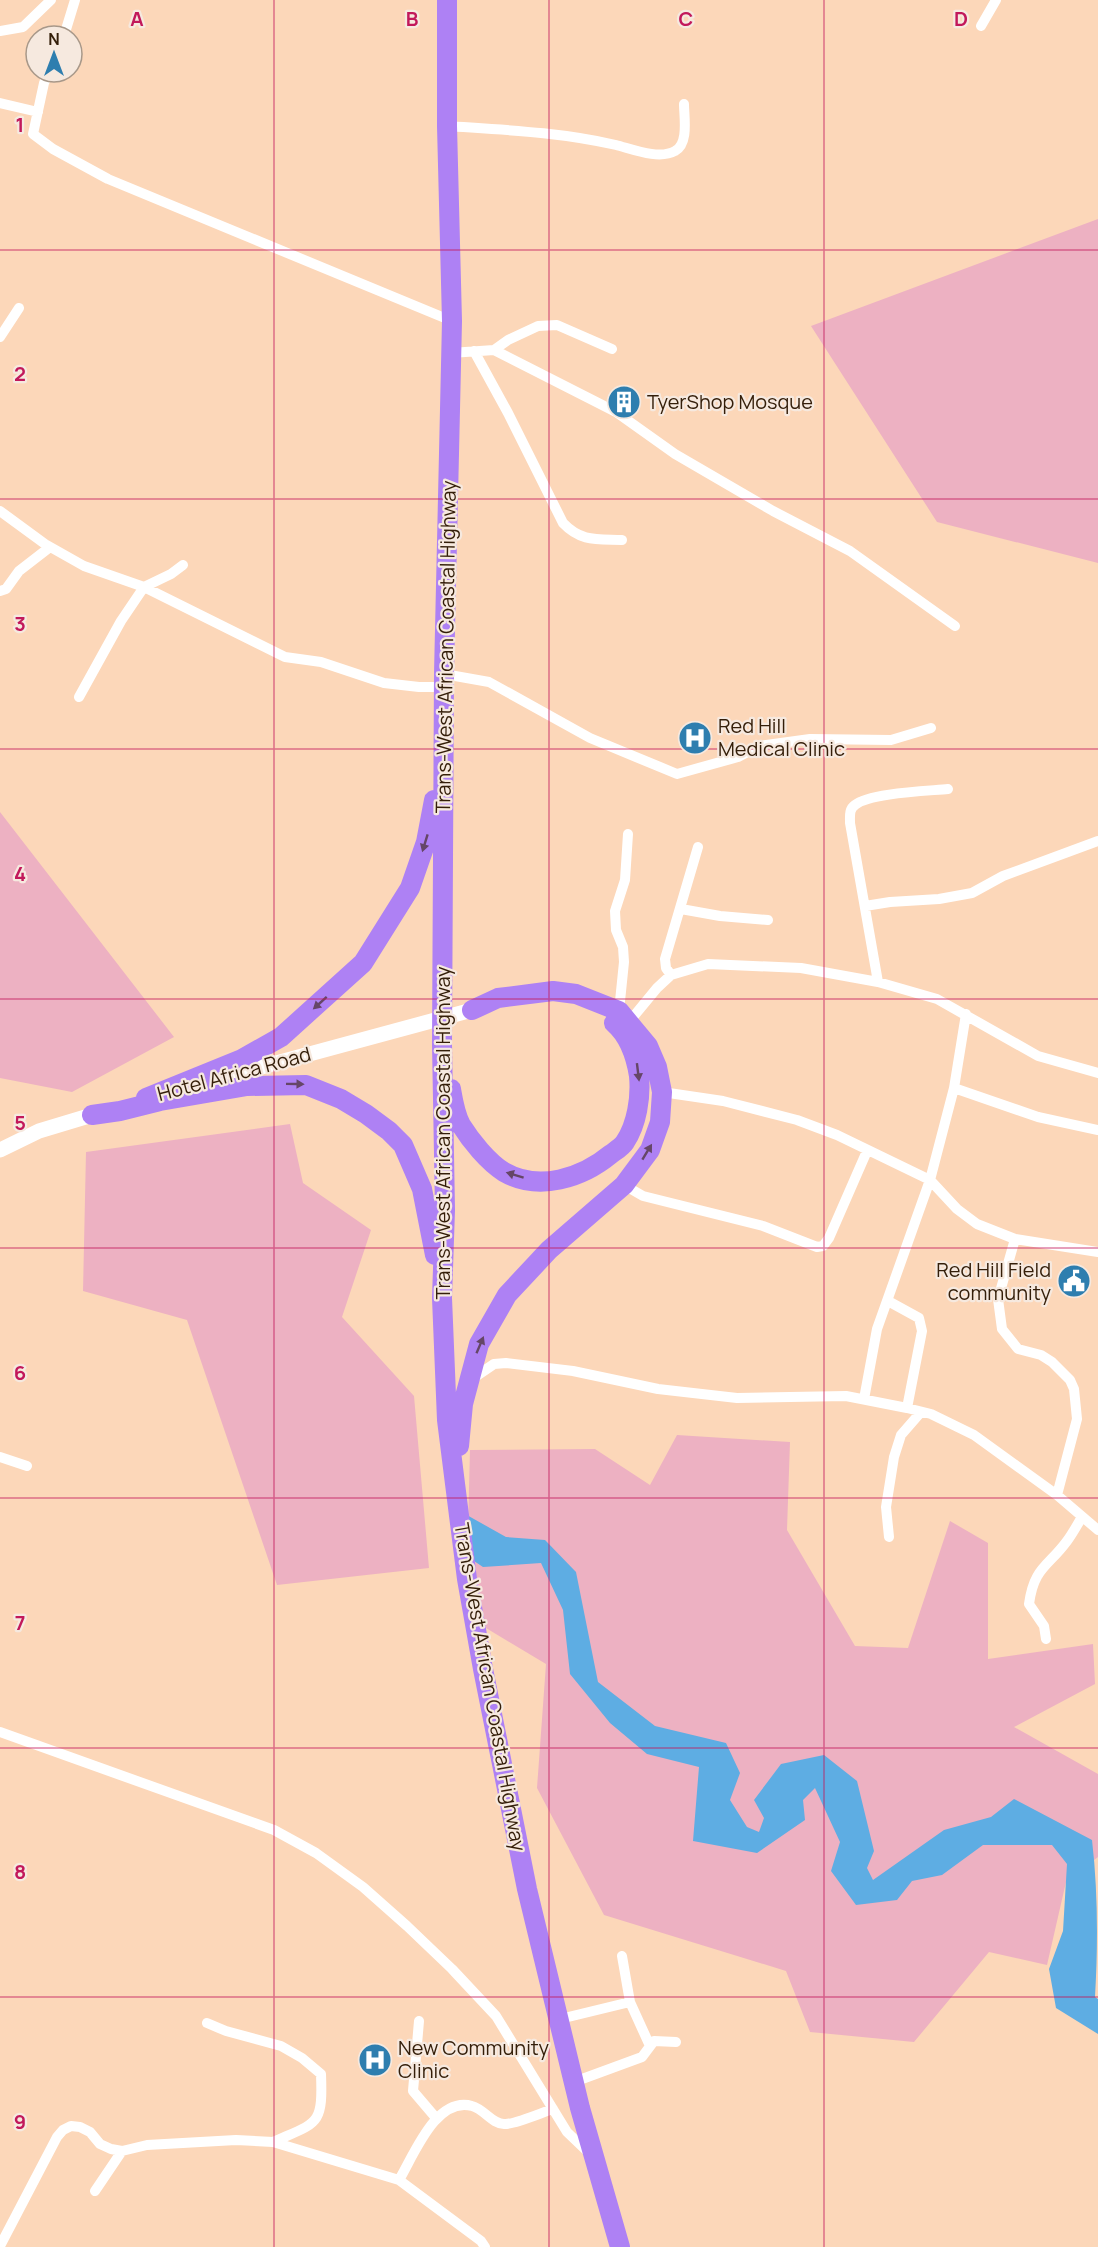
<svg xmlns="http://www.w3.org/2000/svg" width="1098" height="2247" font-family="Manrope,sans-serif">
	<style>
		.green { fill: #edb1c2 }
		.water { fill: #5eade3 }
		.lines { fill: none; stroke-linecap: round; stroke-linejoin: round }
		.street { stroke: #fff; stroke-width: 10 }
		.secondary { stroke: #fff; stroke-width: 15 }
		.highway { stroke: #ae81f4; stroke-width: 20 }
		.oneway { fill: #654667 }
		.grid { fill: none; stroke: #c2185b; stroke-width: 1.5; stroke-opacity: 0.55 }
		.labels { text-anchor: middle; stroke-width: 4.5; stroke-linejoin: round; paint-order: stroke }
		.poi-label { font-size: 20px; fill: #341e09; stroke: #f6e9df; text-anchor: start }
		.street-label { font-size: 20px; fill: #341e09; stroke: #f6e9df }
		.grid-label { font-size: 20px; text-anchor: middle; font-weight: bold; fill: #c2185b; stroke: #f6e9df; stroke-width: 4.5; stroke-linejoin: round; paint-order: stroke }
	</style>
	<rect width="100%" height="100%" fill="#fcd7b9"/>
	<!-- green -->
	<path class="green" d="M1098,219V563L937,522L811,326Z
		M0,812L174,1037L72,1092L0,1078Z
		M290,1124L303,1183L371,1230L342,1317L414,1396L429,1568L277,1585L187,1320L83,1291L86,1152Z
		M677,1435L790,1442L787,1530L855,1646L908,1648L950,1521L988,1543V1659L1093,1644L1095,1684L1014,1727L1098,1774V1857L1066,1882L1047,1965L989,1952L914,2042L810,2032L786,1971L604,1915L537,1788L546,1664L476,1622L467,1566L470,1450L595,1449L650,1485Z"/>
	<!-- water -->
	<path class="water" d="M465,1514L506,1537L545,1540L576,1572L598,1682L655,1726L726,1743L740,1773L730,1800L747,1827L759,1832L764,1818L754,1800L781,1764L824,1755L857,1781L874,1851L867,1868L873,1880L944,1830L991,1817L1014,1799L1092,1840C1098,1891 1098,1945 1095,1997L1098,1999V2034L1056,2008L1049,1969L1063,1931L1067,1864L1052,1845H983L942,1875L912,1881L897,1900L856,1905L831,1871L840,1842L815,1788L803,1800L805,1820L757,1853L693,1841L699,1767L647,1754L610,1723L570,1674L563,1610L541,1563L483,1567L465,1555Z"/>
	<g class="lines">
		<!-- street -->
		<path class="street" d="M981,26L996,0
			M0,31L23,27L51,0
			M64,36L75,0
			M49,72L44,83L33,134L53,149L108,179L452,321
			M0,103L38,112
			M447,126C505,130 559,132 616,145C632,149 659,160 675,151C689,144 684,117 684,104
			M0,337L19,308
			M494,350L616,412L675,454L773,511L850,551L955,626
			M474,351L508,413L563,523C581,542 597,539 622,540
			M451,353L494,350L508,340L538,326L557,325L612,349
			M0,511L45,544L84,566L144,587L171,574L183,565
			M0,591L6,589L19,571L50,547
			M444,674L489,682L590,738L677,774L738,757L759,746L810,739L891,740L931,728
			M79,697L121,621L144,587L285,657L321,662L384,683L419,687H444
			M865,906L890,902L939,899L972,893L1003,876L1098,841
			M681,909L720,916L768,920
			M671,975L666,968L665,959L698,847
			M878,982L850,823C850,816 849,809 855,805C869,793 928,791 948,789
			M619,1011L624,962L623,947L616,930L615,911L625,880L628,834
			M629,1022L657,988L671,975L708,964L801,968L878,982L937,999L1038,1056L1098,1073
			M954,1088L1038,1117L1098,1130
			M662,1092L723,1101L797,1120L837,1135L930,1180L957,1209L977,1224L1015,1239L1098,1252
			M624,1185L643,1196L763,1226L817,1247L823,1246L829,1238L867,1151
			M1015,1239L998,1299L1002,1329L1018,1349L1041,1355L1052,1362L1070,1380L1074,1389L1077,1419L1057,1495
			M888,1301L919,1318L922,1331L907,1408
			M472,1379L494,1364L506,1363L573,1371L658,1389L737,1398L846,1396L907,1408L931,1414L974,1435L1057,1495L1098,1530
			M864,1399L877,1329L930,1180L954,1088L966,1014
			M0,1457L27,1466
			M889,1537L886,1507L894,1457L901,1435L921,1412
			M1046,1639L1044,1626L1029,1604C1034,1567 1048,1567 1067,1541C1073,1533 1077,1525 1082,1517
			M0,1732L274,1830L316,1853L363,1887L407,1926L452,1969L496,2016L567,2132L590,2154
			M622,1956L630,2002L650,2046
			M560,2019L630,2002
			M419,2021L413,2091L436,2118
			M207,2023L226,2031L281,2046L302,2058L321,2074C323,2126 318,2122 273,2142
			M574,2082L642,2057L654,2041L676,2042
			M399,2180C414,2155 436,2096 472,2106C484,2109 492,2124 504,2124C514,2125 543,2112 553,2109
			M95,2191L122,2151
			M0,2246L57,2137L63,2130L71,2126L80,2127L90,2132L100,2144L111,2149L122,2151L147,2145L236,2140L273,2142L399,2180L481,2241L485,2247"/>
		<!-- secondary -->
		<path class="secondary" d="M206,1082L472,1010
			M0,1150L39,1131L102,1112"/>
		<!-- highway -->
		<path class="highway" d="M447,0V126L452,321L444,674L442,1044L445,1210L442,1298L447,1420L467,1579L483,1669L527,1889L580,2108L620,2247
			M451,1089C453,1101 455,1114 461,1125C471,1141 488,1162 504,1172C539,1192 582,1178 611,1154C615,1151 622,1147 625,1142C637,1124 641,1097 639,1076C636,1057 629,1036 614,1023
			M146,1098L242,1059L281,1037L363,963L410,888L426,842L434,800
			M92,1115L120,1111L160,1101L247,1086L306,1085L341,1099L366,1114L389,1131L403,1145L422,1189L435,1255
			M459,1446L463,1404L479,1344L507,1295L549,1250L624,1185L650,1150L660,1122L662,1092L657,1067L648,1046L619,1011L576,994L553,991L498,998L472,1010"/>
	</g>
	<!-- one-way arrows -->
	<defs><path id="oneway-solid" d="M-6-.8H1V-3.2L6.5 0L1 3.2V.8H-6Z" transform="scale(1.5)"/></defs>
	<g class="oneway">
		<use href="#oneway-solid" transform="translate(425 843) rotate(107)"/>
		<use href="#oneway-solid" transform="translate(320 1003) rotate(138)"/>
		<use href="#oneway-solid" transform="translate(638 1072) rotate(83)"/>
		<use href="#oneway-solid" transform="translate(295 1084) rotate(1)"/>
		<use href="#oneway-solid" transform="translate(647 1152) rotate(-59)"/>
		<use href="#oneway-solid" transform="translate(515 1175) rotate(-163)"/>
		<use href="#oneway-solid" transform="translate(480 1345) rotate(-67)"/>
	</g>
	<!-- grid -->
	<path class="grid" d="M274,0V2247M549,0V2247M824,0V2247M0,250H1098M0,499H1098M0,749H1098M0,999H1098M0,1248H1098M0,1498H1098M0,1748H1098M0,1997H1098"/>
	<!-- icons -->
	<defs>
		<symbol id="building-disc" viewBox="-11 -11 22 22"><circle r="9.5" fill="#2e7eaf" stroke="#f6e9df"/><path d="M-4-6H4V6H1V3H-1V6H-4ZM-2.5-4.3h1.7v1.8h-1.7ZM.8-4.3h1.7v1.8H.8ZM-2.5-1h1.7V.8h-1.7ZM.8-1h1.7V.8H.8Z" fill="#fff"/></symbol>
		<symbol id="hospital-disc" viewBox="-11 -11 22 22"><circle r="9.5" fill="#2e7eaf" stroke="#f6e9df"/><path d="M-5-5h3v3.5h4V-5h3V5h-3V1.5h-4V5h-3Z" fill="#fff"/></symbol>
		<symbol id="civic-disc" viewBox="-11 -11 22 22"><circle r="9.5" fill="#2e7eaf" stroke="#f6e9df"/><path d="M-.6-6.5H3V-4.5H.6V-3L4-1V1h2V6H-6V1h2V-1L-.6-3ZM-1.2 2.5V6h2.4V2.5Z" fill="#fff"/></symbol>
	</defs>
	<g fill-rule="evenodd">
		<use href="#building-disc" x="605" y="383" width="38" height="38"/>
		<use href="#hospital-disc" x="676" y="719" width="38" height="38"/>
		<use href="#civic-disc" x="1055" y="1262" width="38" height="38"/>
		<use href="#hospital-disc" x="356" y="2041" width="38" height="38"/>
	</g>
	<g class="labels">
		<!-- poi labels -->
		<g class="poi-label">
			<text x="647" y="409">TyerShop Mosque</text>
			<text x="718" y="733">Red Hill<tspan x="718" dy="23">Medical Clinic</tspan></text>
			<text x="1051" y="1277" text-anchor="end">Red Hill Field<tspan x="1051" dy="23">community</tspan></text>
			<text x="398" y="2055">New Community<tspan x="398" dy="23">Clinic</tspan></text>
		</g>
		<!-- street labels -->
		<g class="street-label">
			<text transform="translate(446 647) rotate(-89)" y="7">Trans-West African Coastal Highway</text>
			<text transform="translate(234 1074) rotate(-15)" y="7">Hotel Africa Road</text>
			<text transform="translate(443 1133) rotate(-90)" y="7">Trans-West African Coastal Highway</text>
			<text transform="translate(490 1687) rotate(80)" y="7">Trans-West African Coastal Highway</text>
		</g>
	</g>
	<g class="grid-label">
		<text x="137" y="26">A</text>
		<text x="412" y="26">B</text>
		<text x="686" y="26">C</text>
		<text x="961" y="26">D</text>
		<text x="20" y="132">1</text>
		<text x="20" y="381">2</text>
		<text x="20" y="631">3</text>
		<text x="20" y="881">4</text>
		<text x="20" y="1130">5</text>
		<text x="20" y="1380">6</text>
		<text x="20" y="1630">7</text>
		<text x="20" y="1879">8</text>
		<text x="20" y="2129">9</text>
	</g>
	<!-- north arrow -->
	<g transform="translate(54 54)"><circle r="28" fill="#f6e9df" stroke="#a89889" stroke-width="1.5"/>
	<path d="M0-4.5L10 22L0 15L-10 22Z" fill="#2e7eaf"/>
	<text y="-9" font-size="16" font-weight="bold" text-anchor="middle" fill="#341e09">N</text>
	</g>
</svg>
